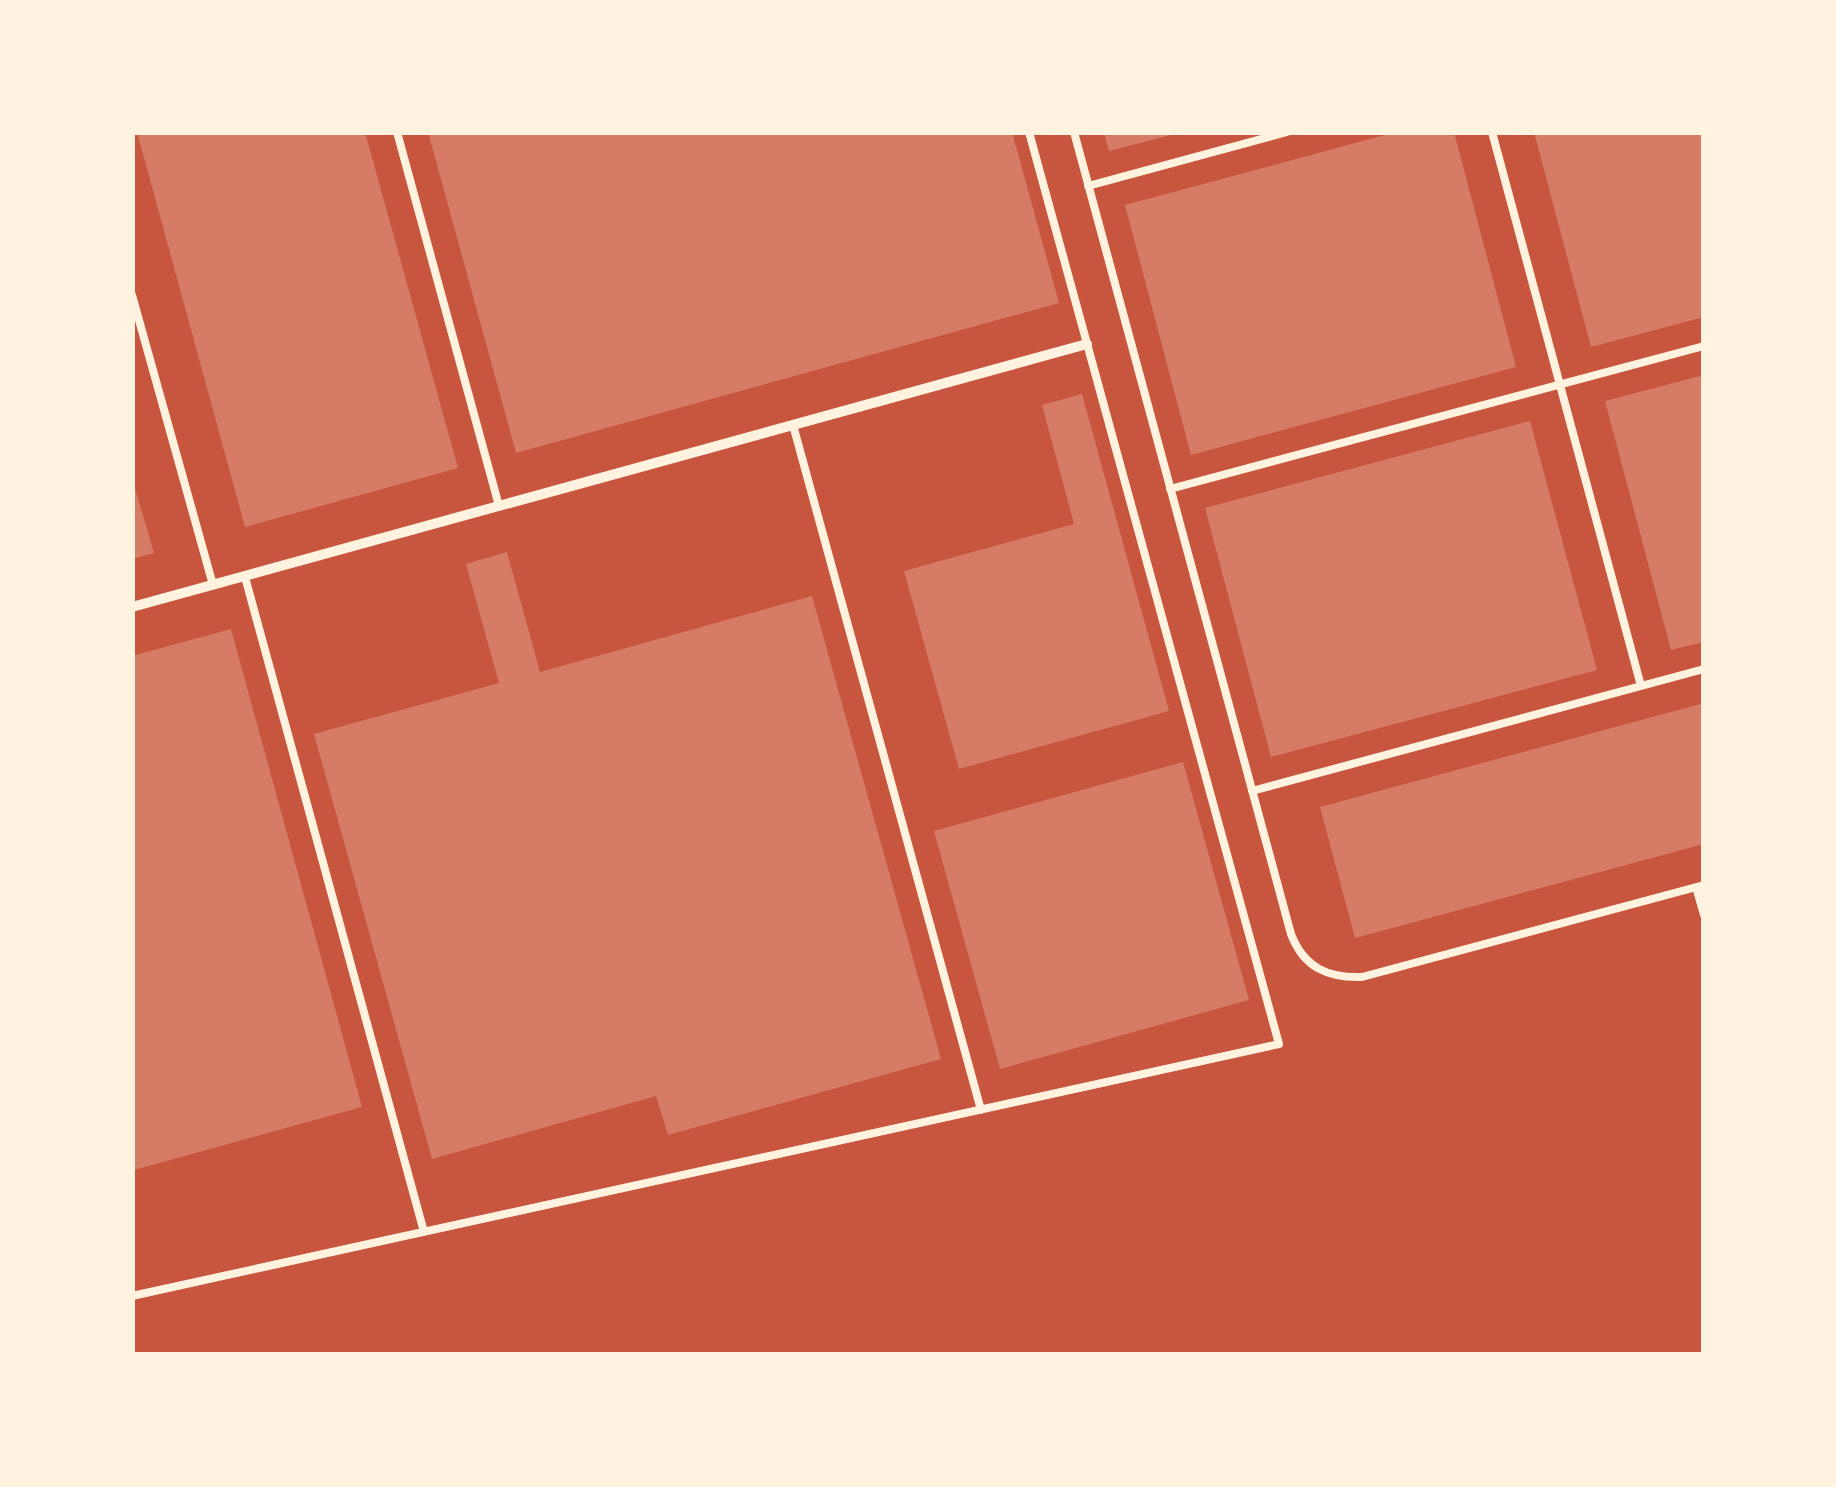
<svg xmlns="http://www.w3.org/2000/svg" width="1836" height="1487" font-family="'Fira Sans',sans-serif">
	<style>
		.building { fill: #d67c66 }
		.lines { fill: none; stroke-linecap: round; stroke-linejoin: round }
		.service { stroke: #fff3e0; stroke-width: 8 }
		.minor { stroke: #fff3e0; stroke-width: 10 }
	</style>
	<rect width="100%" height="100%" fill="#c8553d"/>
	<!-- building -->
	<path class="building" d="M137,132H365L458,468L245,527Z
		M428,132H1012L1059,303L516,453Z
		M1104,132H1174L1175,134L1109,151Z
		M1396,132H1454L1516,367L1191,455L1125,205Z
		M1534,132H1704V317L1591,347Z
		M1704,375V642L1671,650L1605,401Z
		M1082,394L1169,711L959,769L904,571L1074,524L1042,405Z
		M1530,421L1597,670L1271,757L1205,508Z
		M132,478L154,553L132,559Z
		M507,552L540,672L812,596L941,1059L668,1135L656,1096L432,1159L314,734L499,683L466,564Z
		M231,629L362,1107L134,1170L132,656Z
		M1704,703V844L1355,938L1320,807Z
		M1183,762L1249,1000L1000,1069L934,831Z"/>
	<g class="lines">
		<!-- service -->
		<path class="service" d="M397,132L499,506
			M1074,132L1291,934C1304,968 1328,978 1362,977L1704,885
			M1492,132L1641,686
			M1088,186L1287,132
			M132,295L213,585
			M793,425L981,1110
			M1170,489L1704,346
			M245,577L424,1232
			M1252,791L1704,669
			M1696,887L1704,915
			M132,1296L1279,1044L1029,132"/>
		<!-- minor -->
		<path class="minor" d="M132,607L1087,344"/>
	</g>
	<!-- border -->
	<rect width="1836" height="1487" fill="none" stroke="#fff3e0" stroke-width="270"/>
</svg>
